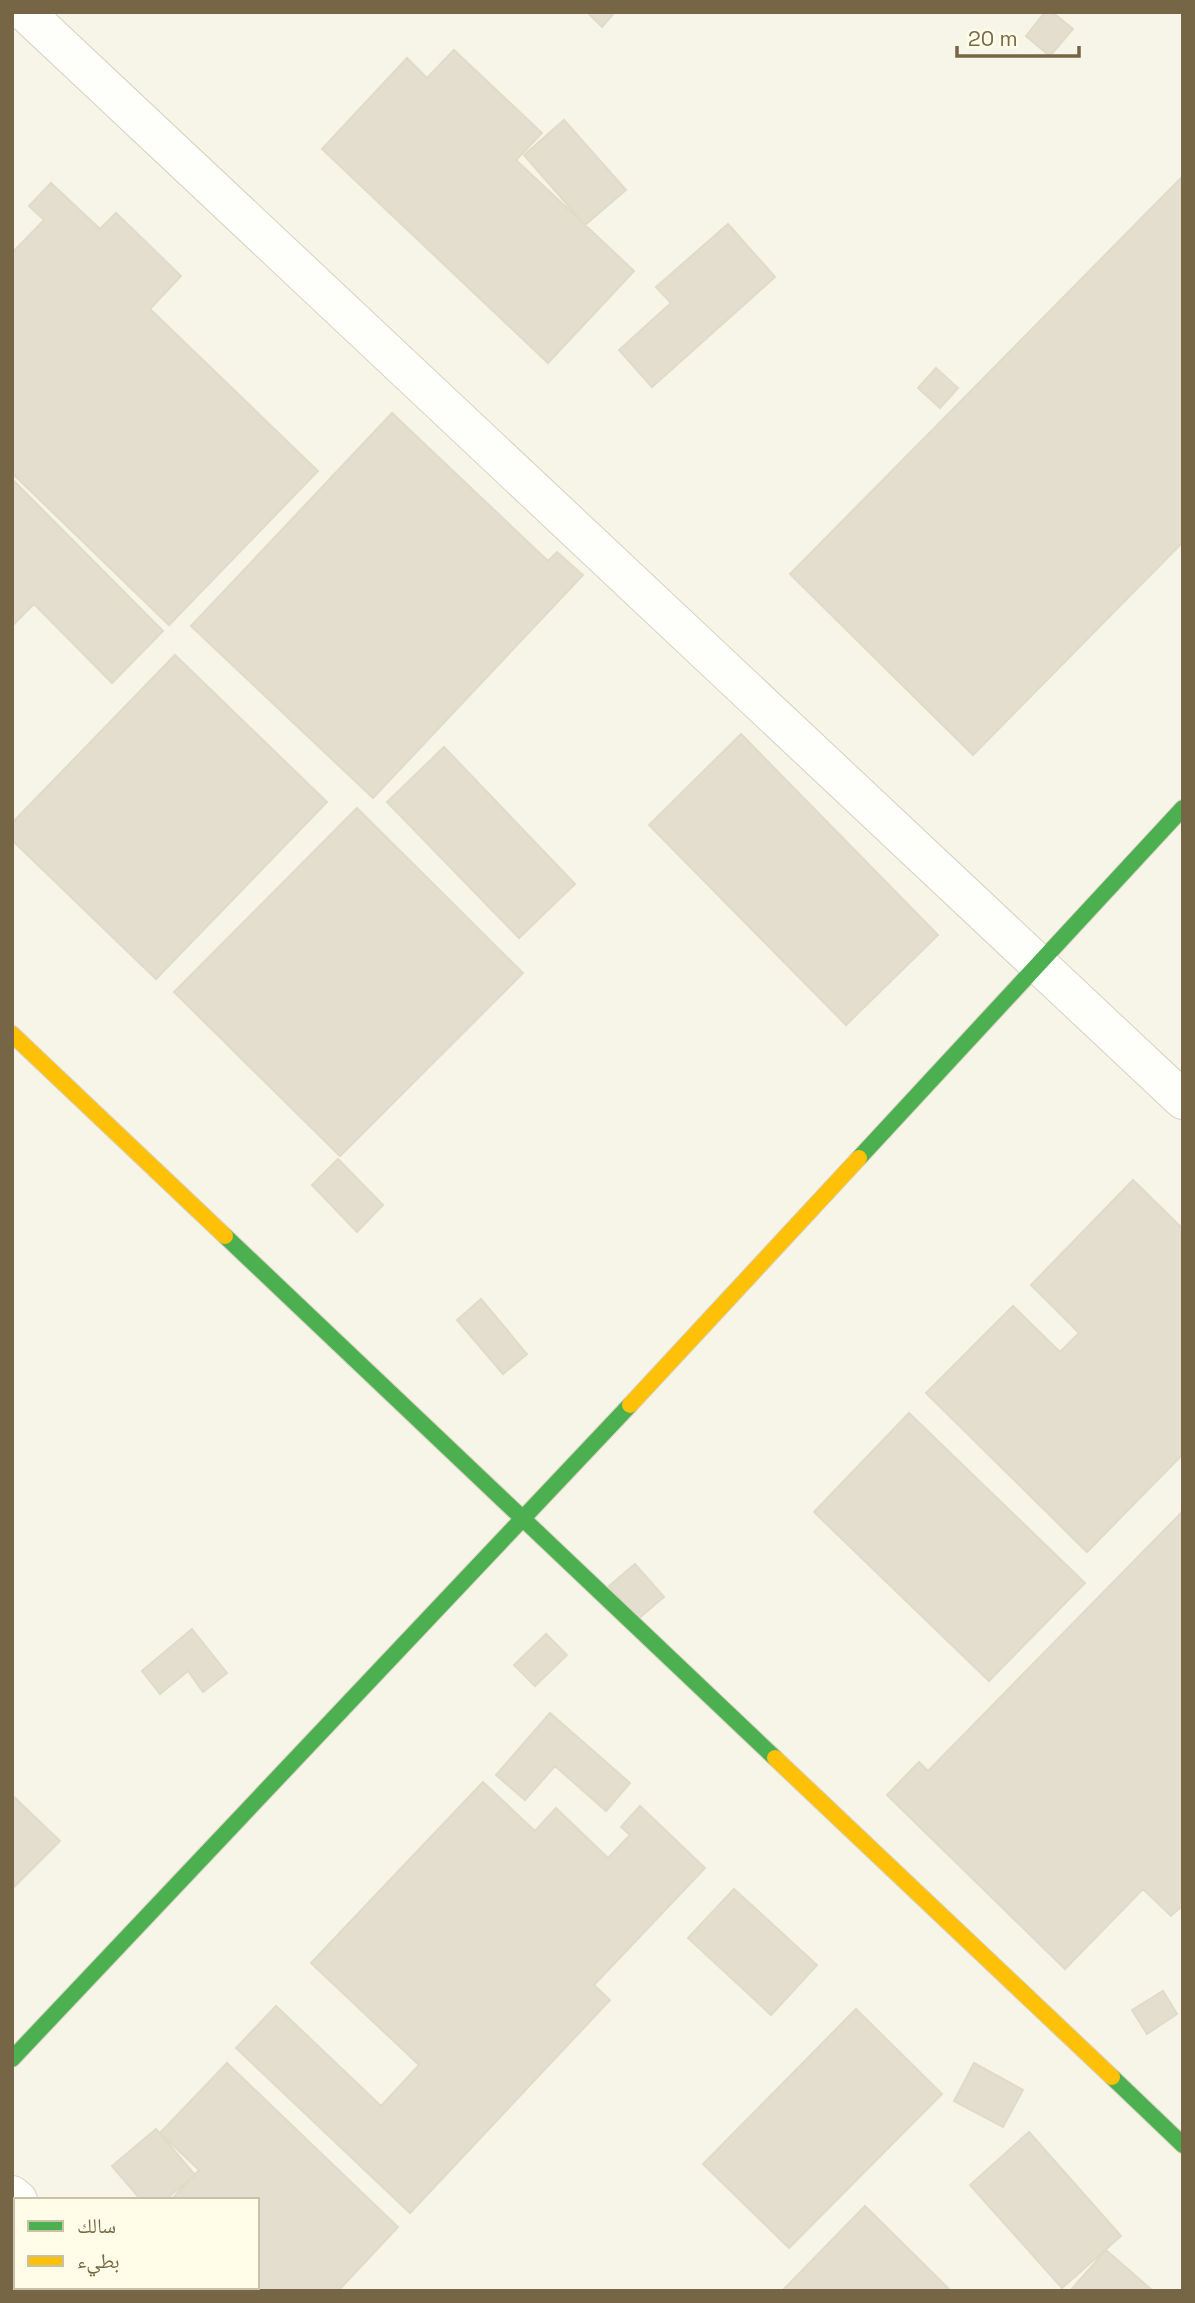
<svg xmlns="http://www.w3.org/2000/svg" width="1195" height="2303" font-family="'Space Grotesk','Noto Naskh Arabic',sans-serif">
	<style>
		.building { fill: #e4dece; stroke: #e0dbc9; stroke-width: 2 }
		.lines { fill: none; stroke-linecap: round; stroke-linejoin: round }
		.street-casing { stroke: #d6d1c2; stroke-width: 40 }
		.fast-casing { stroke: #d8d2c3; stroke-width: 18 }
		.slow-casing { stroke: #d8d2c3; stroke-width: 18 }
		.street { stroke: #fefefb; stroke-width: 38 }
		.fast { stroke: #4caf50; stroke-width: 16 }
		.slow { stroke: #ffc107; stroke-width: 16 }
	</style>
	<rect width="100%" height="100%" fill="#f7f5e7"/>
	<!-- building -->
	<path class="building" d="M587,12H615L602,27Z
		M1045,12H1052L1073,29L1050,56L1026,36Z
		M454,50L542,133L516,160L634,271L548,363L322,149L407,58L427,78Z
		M564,120L626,190L585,225L524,155Z
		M1183,176V542L973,755L790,574Z
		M51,183L100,229L116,213L181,276L150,309L318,471L169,625L12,473V253L44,220L29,206Z
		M728,224L775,277L652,387L619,350L671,303L656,287Z
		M936,368L958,388L940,408L918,388Z
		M392,413L548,561L557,552L583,575L373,798L191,626Z
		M12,479L163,631L112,683L34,604L12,626Z
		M175,655L327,802L156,979L12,840V823Z
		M741,734L938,935L846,1025L649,825Z
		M444,747L575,884L519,938L387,802Z
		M357,808L523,973L340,1156L174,992Z
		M338,1159L383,1205L357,1232L312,1185Z
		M1133,1180L1183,1229V1454L1087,1552L926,1393L1013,1306L1060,1352L1079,1333L1031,1285Z
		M481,1299L527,1354L503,1374L457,1320Z
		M909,1413L1085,1583L989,1681L814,1512Z
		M1183,1511V1905L1171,1916L1143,1889L1065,1969L887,1795L919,1762L928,1771Z
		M635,1564L664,1597L638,1619L609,1586Z
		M192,1629L227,1673L203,1692L188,1671L160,1694L142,1671Z
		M546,1634L567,1655L535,1686L514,1665Z
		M550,1713L630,1783L606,1811L555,1766L525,1800L496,1775Z
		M483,1782L535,1831L556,1808L608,1858L630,1835L621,1827L640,1806L705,1868L594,1985L610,2000L410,2213L236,2048L276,2006L381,2106L419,2065L311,1963Z
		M12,1795L60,1841L12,1889Z
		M734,1889L817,1965L771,2015L688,1938Z
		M1163,1991L1177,2014L1147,2034L1132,2010Z
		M856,2009L942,2094L789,2248L703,2164Z
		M227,2063L398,2227L338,2291H247L243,2287H257V2200H171L199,2170L160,2133Z
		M974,2063L1023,2090L1003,2127L954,2101Z
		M156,2129L195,2175L165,2200H141L112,2166Z
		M1029,2132L1121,2236L1062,2288L970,2185Z
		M865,2206L951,2291H782Z
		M1106,2250L1153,2291H1070Z"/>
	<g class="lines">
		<defs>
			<path id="street" d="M25,12L1183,1100
				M12,2195L18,2200
				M110,2287L114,2291"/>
			<path id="fast" d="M859,1158L1183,808
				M225,1236L775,1758
				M12,2059L630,1405
				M1112,2077L1183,2145"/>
			<path id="slow" d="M12,1034L225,1236
				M630,1405L859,1158
				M775,1758L1112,2077"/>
		</defs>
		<!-- street casing -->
		<use href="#street" class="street-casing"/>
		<!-- fast casing -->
		<use href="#fast" class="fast-casing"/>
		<!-- slow casing -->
		<use href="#slow" class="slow-casing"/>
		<!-- street -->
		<use href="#street" class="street"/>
		<!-- fast -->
		<use href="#fast" class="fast"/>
		<!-- slow -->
		<use href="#slow" class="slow"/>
	</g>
	<!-- border -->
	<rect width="1195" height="2303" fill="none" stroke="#766646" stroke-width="28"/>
	<!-- legend -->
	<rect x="14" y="2198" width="245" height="91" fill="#fffde8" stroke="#c8c1a7" stroke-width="2"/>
	<rect x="28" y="2221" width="35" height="10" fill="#4caf50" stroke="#c8c1a7" stroke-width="2"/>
	<text x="77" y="2233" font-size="21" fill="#766646">سالك</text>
	<rect x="28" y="2256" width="35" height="10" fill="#ffc107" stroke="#c8c1a7" stroke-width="2"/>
	<text x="77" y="2268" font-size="21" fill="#766646">بطيء</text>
	<!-- scale -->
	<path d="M957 46v10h122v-10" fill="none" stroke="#766646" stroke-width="3.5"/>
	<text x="968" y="46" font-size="21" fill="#766646" stroke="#fffde8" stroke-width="5" paint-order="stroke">20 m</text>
</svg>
